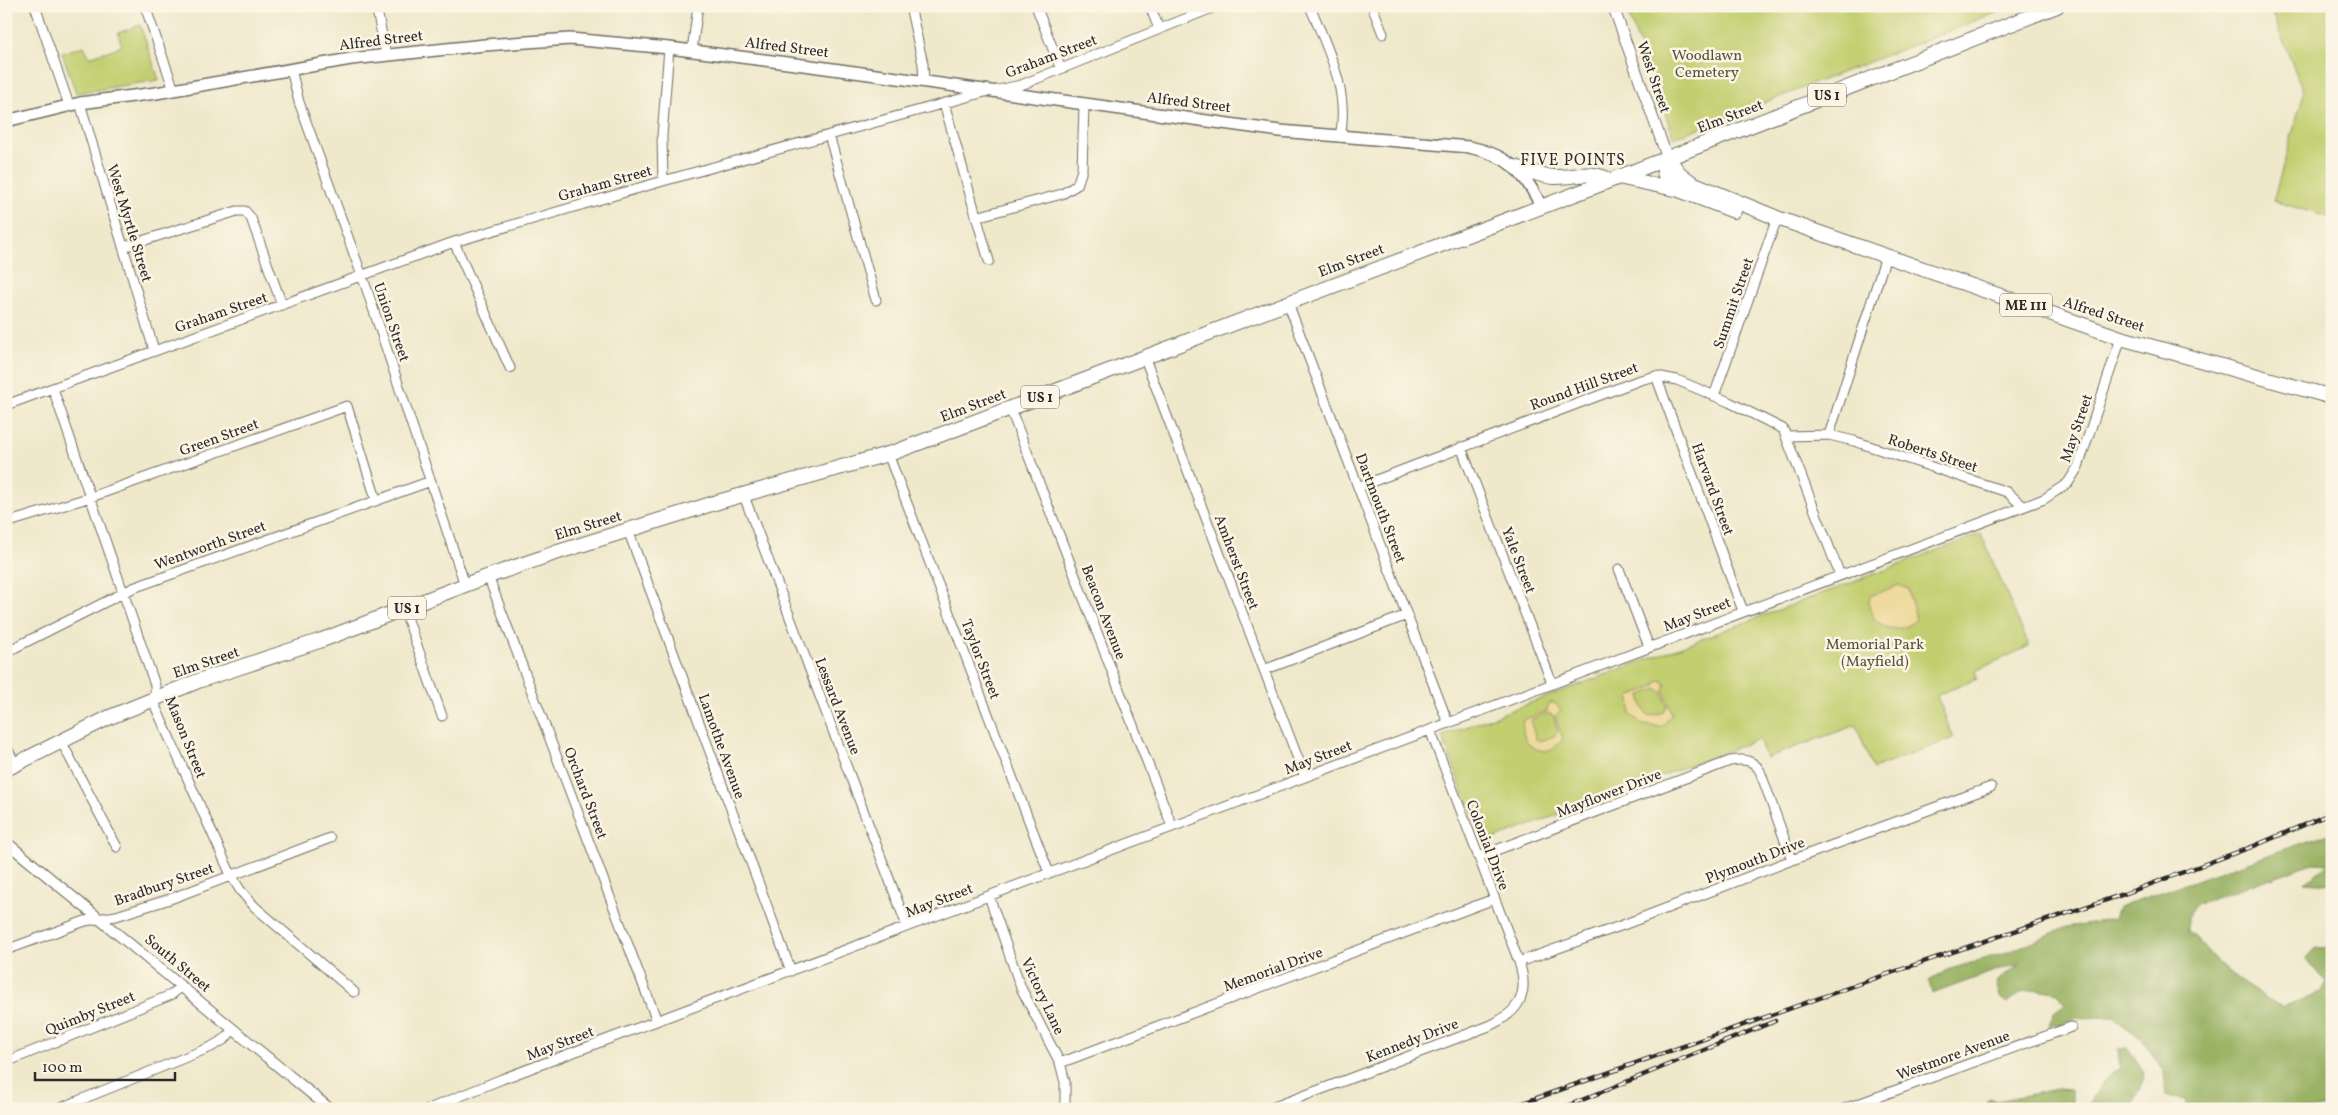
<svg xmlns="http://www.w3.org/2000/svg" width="2338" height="1115" font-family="Vollkorn,serif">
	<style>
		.green { fill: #c2cf71; stroke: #767d4e }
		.forest { fill: #99b263; stroke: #626e47 }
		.sand { fill: #eeda9e; stroke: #8c8264; fill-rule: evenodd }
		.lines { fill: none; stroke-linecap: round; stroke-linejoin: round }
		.minor-casing { stroke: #706d63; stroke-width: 11 }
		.tertiary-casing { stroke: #706d63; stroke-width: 12 }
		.secondary-casing { stroke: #706d63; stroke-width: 14 }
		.primary-casing { stroke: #706d63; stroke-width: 16 }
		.minor { stroke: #fff; stroke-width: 9 }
		.tertiary { stroke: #fff; stroke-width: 10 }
		.secondary { stroke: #fff; stroke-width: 11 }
		.primary { stroke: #fff; stroke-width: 14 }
		.rail-casing { stroke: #2b2b2b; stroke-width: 4.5 }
		.rail { stroke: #fcf5e5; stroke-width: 2.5; stroke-dasharray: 8; stroke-linecap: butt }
		.labels { text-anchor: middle; stroke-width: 5; stroke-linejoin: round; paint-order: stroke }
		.shield { fill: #fcf5e5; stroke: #6a6863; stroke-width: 1 }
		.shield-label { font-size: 14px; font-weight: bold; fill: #2b2b2b }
		.street-label { font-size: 15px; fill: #2b2b2b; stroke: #fcf5e5 }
		.park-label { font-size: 15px; fill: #51543c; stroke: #fcf5e5 }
		.neighbourhood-label { font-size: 16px; letter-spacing: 1px; fill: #2b2b2b; stroke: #fcf5e5 }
	</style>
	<rect width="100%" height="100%" fill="#fcf5e5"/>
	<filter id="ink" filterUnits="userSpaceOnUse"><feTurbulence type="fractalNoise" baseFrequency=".02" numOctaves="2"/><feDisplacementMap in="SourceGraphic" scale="10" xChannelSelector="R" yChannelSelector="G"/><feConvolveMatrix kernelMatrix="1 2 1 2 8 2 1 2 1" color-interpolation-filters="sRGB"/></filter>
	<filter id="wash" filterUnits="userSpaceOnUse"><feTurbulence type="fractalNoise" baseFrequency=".0096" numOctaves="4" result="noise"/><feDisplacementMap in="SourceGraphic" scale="20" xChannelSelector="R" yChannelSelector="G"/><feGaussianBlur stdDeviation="1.12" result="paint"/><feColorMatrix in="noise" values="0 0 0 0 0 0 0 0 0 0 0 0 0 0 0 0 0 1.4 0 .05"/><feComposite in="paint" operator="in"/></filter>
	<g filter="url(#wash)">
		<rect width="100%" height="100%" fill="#efe8cb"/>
		<!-- green -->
		<path class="green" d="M1625,6H2013L1674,138Z
			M2269,6H2332V218L2273,201L2304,93Z
			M140,25L159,80L76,93L62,53L84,46L89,57L122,46L118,33Z
			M1981,534L2029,646L1975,671L1977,679L1937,695L1953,738L1873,769L1856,725L1766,758L1759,739L1491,840L1484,838L1479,833L1442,736Z"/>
		<!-- forest -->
		<path class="forest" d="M2332,833V884L2304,882L2330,864L2313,863L2196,905L2188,917V931C2201,942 2207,951 2218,963C2236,982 2261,994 2283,1008L2322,991L2326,983L2306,959L2316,948L2332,947V1109H2188L2186,1100L2166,1096L2164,1072L2142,1039L2112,1017L2077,1018L2060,1026L2049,1025L2054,1012L2065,1004L2058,993C2035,988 2026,986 2008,1003L2000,997L1996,982L2020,964L1997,970L1932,994L1929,981L1947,970L2008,952L2067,927L2114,919L2118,907Z
			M2127,1048L2145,1073C2143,1087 2135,1095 2133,1109H2087C2096,1092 2103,1077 2120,1068L2118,1049Z
			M2057,1089L2072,1090V1109H1985L1990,1098L1997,1101Z"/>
		<!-- sand -->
		<path class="sand" d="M1899,585L1908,589L1916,619C1898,640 1863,624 1870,596Z
			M1661,680L1666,685L1664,691L1672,714L1662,727L1644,725L1631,715L1630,696L1655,686L1657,682ZM1657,689L1662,692L1667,706L1664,712L1650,716C1643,712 1641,703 1641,695Z
			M1549,703H1555L1561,710L1555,716L1563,739L1552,750C1532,754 1520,740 1523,720L1547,711ZM1548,713L1553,715L1558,732L1554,736L1540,741L1536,739L1531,723L1532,719Z"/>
	</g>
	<g filter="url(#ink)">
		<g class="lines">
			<defs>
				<path id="minor" d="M35,6L69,105
					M145,6L174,90
					M376,6L386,54
					M910,6L923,64L924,82
					M1036,6L1060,67
					M1150,6L1159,29
					M1310,6C1327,48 1350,90 1340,137
					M1372,6L1383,34
					M692,51L698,6
					M291,69L299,102L366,287L465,585
					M998,90L1021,85L1217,6
					M80,103L154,350
					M944,103L989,261
					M829,135L876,300
					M663,181L662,136L669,48
					M976,217L1062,194L1077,185L1082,170L1084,105
					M454,242L510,368
					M123,247L237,211H245L251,218L282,305
					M1288,303L1448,723
					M1144,356L1305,777
					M1656,376L1743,611
					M53,389L155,685L156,708L231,875L240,890L255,907L354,992
					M1714,396L1777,218
					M6,405L454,242L663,181L985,92
					M1010,408L1172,826
					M1829,435L1886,256
					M1787,436L1829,435L1854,441L2007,492L2023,506
					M1461,447L1552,683
					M888,454L1049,873
					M1358,487L1640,380L1656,376L1677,380L1729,402L1783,429L1840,575
					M744,496L907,926
					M6,523L91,497L347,406L376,499
					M628,530L791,971
					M1619,569L1649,647
					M488,576L657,1021
					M404,609L442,716
					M6,652L133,588L431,481
					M1264,670L1407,615
					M61,741L117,847
					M6,746L15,764
					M1478,857L1730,761C1743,759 1753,759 1760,771L1792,860
					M989,896L1021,988L1060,1063L1065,1082V1109
					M6,950L85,921L116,916L170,899L330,838
					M1519,962L1623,925L1792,860L1991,787
					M6,1062L171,995L182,986
					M1060,1063L1494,899
					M58,1109L211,1047L225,1039L233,1029
					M429,1109L502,1079L2044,499L2068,483L2078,467L2121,338
					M1269,1109L1489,1026C1519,1012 1530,995 1519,962L1430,730
					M1844,1109L2071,1027"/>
				<path id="tertiary" d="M1613,6L1667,157
					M6,842L330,1109"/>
				<path id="secondary" d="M6,121L80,103L156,93L351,59L485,45L570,39L669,48L811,66L1280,131L1469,147C1508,155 1524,171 1541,206"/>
				<path id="primary" d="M1667,157L1679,173L1692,183L1777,218L2121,338L2332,397
					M1667,157C1659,173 1666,180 1679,190L1734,211
					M1515,167C1528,170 1541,176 1554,177C1576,178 1588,169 1609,180
					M1618,177L1675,189
					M6,769L110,717L198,681L322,640L478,580L555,553L721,501L895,452L1591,188L2057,6"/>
			</defs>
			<!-- minor casing -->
			<use href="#minor" class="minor-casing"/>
			<!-- tertiary casing -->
			<use href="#tertiary" class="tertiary-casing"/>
			<!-- secondary casing -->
			<use href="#secondary" class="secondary-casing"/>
			<!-- primary casing -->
			<use href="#primary" class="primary-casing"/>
			<!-- minor -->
			<use href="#minor" class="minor"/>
			<!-- tertiary -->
			<use href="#tertiary" class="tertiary"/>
			<!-- secondary -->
			<use href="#secondary" class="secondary"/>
			<!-- primary -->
			<use href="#primary" class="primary"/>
			<defs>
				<path id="rail" d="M1506,1109L1876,978L2124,894L2254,846L2332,813
					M1560,1109L1775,1021"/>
			</defs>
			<!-- rail casing -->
			<use href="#rail" class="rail-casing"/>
			<!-- rail -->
			<use href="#rail" class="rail"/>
		</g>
	</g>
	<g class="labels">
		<!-- shield labels -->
		<g class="shield">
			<rect x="1808" y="83.5" width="38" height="23" rx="4"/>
			<rect x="2000" y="293.5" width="52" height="23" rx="4"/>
			<rect x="1021" y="385.5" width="38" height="23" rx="4"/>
			<rect x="388" y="596.5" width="38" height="23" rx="4"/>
		</g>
		<g class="shield-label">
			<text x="1827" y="100">US 1</text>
			<text x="2026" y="310">ME 111</text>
			<text x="1040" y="402">US 1</text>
			<text x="407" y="613">US 1</text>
		</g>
		<!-- street labels -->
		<g class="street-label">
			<text transform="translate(381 40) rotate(-7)" y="5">Alfred Street</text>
			<text transform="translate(787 47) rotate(7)" y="5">Alfred Street</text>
			<text transform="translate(1051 56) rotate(-21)" y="5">Graham Street</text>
			<text transform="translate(1654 77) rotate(71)" y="5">West Street</text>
			<text transform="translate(1189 102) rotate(7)" y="5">Alfred Street</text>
			<text transform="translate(1730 116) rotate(-21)" y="5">Elm Street</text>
			<text transform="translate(605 183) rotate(-16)" y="5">Graham Street</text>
			<text transform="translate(130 223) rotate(73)" y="5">West Myrtle Street</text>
			<text transform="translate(1351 260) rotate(-21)" y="5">Elm Street</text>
			<text transform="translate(1733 303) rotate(-71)" y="5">Summit Street</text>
			<text transform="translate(221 312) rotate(-19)" y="5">Graham Street</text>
			<text transform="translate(2104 314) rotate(18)" y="5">Alfred Street</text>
			<text transform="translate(392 322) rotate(71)" y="5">Union Street</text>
			<text transform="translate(1584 386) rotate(-20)" y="5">Round Hill Street</text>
			<text transform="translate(973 405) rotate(-21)" y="5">Elm Street</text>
			<text transform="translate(2076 428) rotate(-71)" y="5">May Street</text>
			<text transform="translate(219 437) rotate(-20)" y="5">Green Street</text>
			<text transform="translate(1933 453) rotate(18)" y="5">Roberts Street</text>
			<text transform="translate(1713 489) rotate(70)" y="5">Harvard Street</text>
			<text transform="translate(1381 508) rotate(69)" y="5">Dartmouth Street</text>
			<text transform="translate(588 525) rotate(-17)" y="5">Elm Street</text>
			<text transform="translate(210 545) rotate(-20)" y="5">Wentworth Street</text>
			<text transform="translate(1519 560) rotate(69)" y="5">Yale Street</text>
			<text transform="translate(1237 562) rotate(69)" y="5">Amherst Street</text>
			<text transform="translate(1104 612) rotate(69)" y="5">Beacon Avenue</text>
			<text transform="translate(1697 614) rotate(-21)" y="5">May Street</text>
			<text transform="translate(981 659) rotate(69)" y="5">Taylor Street</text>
			<text transform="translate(206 662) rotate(-19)" y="5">Elm Street</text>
			<text transform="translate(838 706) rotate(69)" y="5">Lessard Avenue</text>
			<text transform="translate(186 737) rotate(68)" y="5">Mason Street</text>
			<text transform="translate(722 746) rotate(70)" y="5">Lamothe Avenue</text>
			<text transform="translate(1318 757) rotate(-21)" y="5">May Street</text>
			<text transform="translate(586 793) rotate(69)" y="5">Orchard Street</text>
			<text transform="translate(1609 793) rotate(-21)" y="5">Mayflower Drive</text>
			<text transform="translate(1488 845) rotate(69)" y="5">Colonial Drive</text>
			<text transform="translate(1755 860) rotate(-21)" y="5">Plymouth Drive</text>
			<text transform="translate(164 884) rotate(-19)" y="5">Bradbury Street</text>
			<text transform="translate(939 900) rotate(-21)" y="5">May Street</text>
			<text transform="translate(178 963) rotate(40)" y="5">South Street</text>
			<text transform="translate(1273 969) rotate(-20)" y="5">Memorial Drive</text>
			<text transform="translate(1043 996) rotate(65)" y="5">Victory Lane</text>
			<text transform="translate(90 1013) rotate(-22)" y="5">Quimby Street</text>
			<text transform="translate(1412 1040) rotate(-21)" y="5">Kennedy Drive</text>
			<text transform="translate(560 1043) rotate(-21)" y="5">May Street</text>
			<text transform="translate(1953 1055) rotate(-20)" y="5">Westmore Avenue</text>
		</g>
		<!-- park labels -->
		<g class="park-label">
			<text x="1707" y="60">Woodlawn<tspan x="1707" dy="17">Cemetery</tspan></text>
			<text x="1875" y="649">Memorial Park<tspan x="1875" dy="17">(Mayfield)</tspan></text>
		</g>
		<!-- neighbourhood labels -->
		<g class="neighbourhood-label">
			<text x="1573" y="165">FIVE POINTS</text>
		</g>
	</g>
	<!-- margin -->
	<rect width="2338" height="1115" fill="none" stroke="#fcf5e5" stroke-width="25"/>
	<!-- scale -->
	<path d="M35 1072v8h140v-8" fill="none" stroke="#2b2b2b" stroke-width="2.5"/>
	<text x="42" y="1072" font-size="15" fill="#2b2b2b" stroke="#fcf5e5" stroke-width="4" paint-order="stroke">100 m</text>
</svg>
